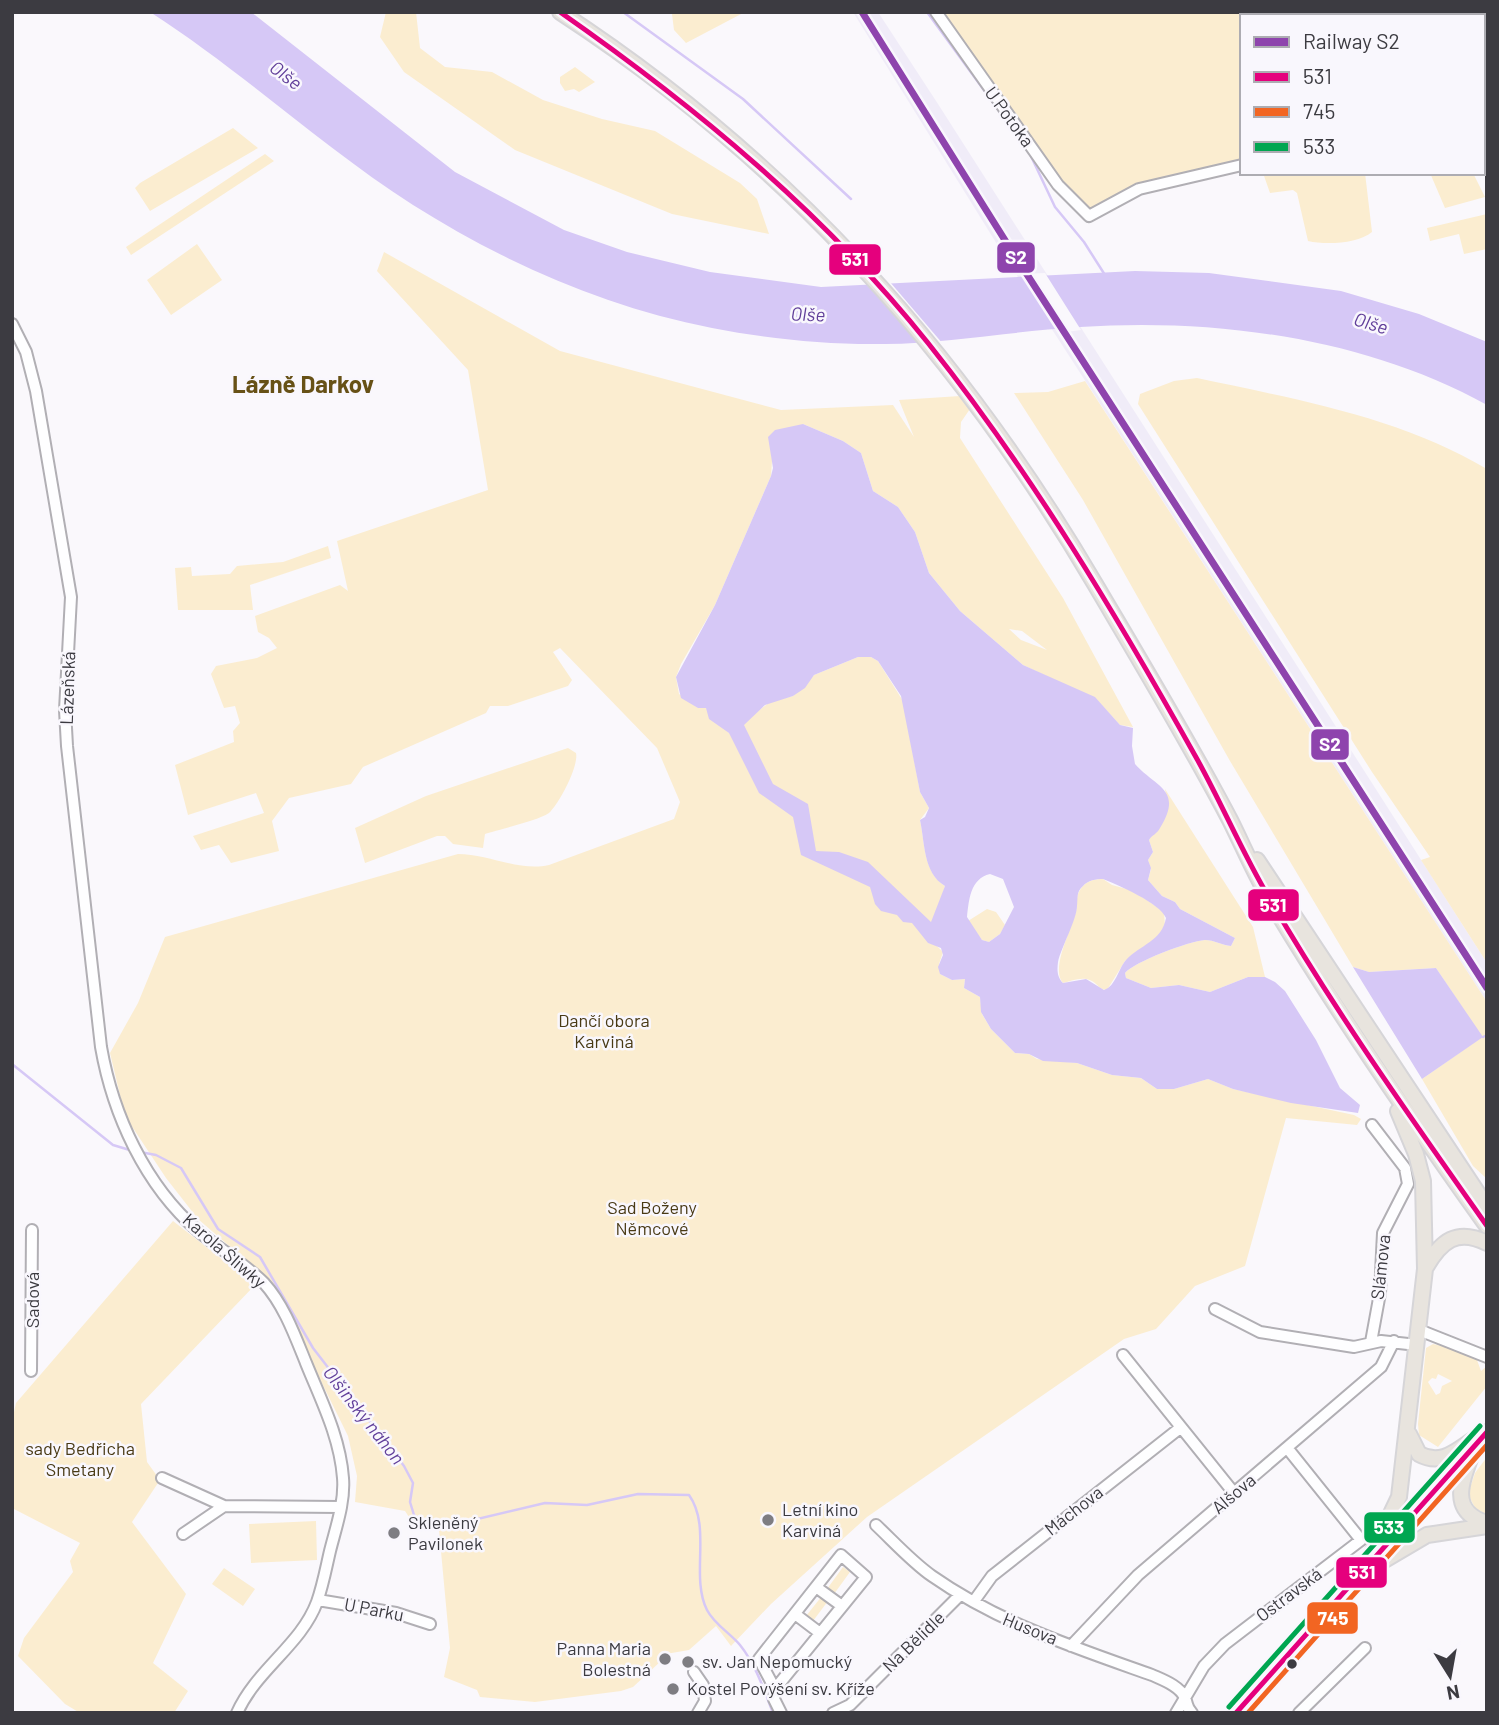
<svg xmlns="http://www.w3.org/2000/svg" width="1499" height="1725" font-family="Barlow,sans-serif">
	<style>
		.built { fill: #f0ecf8 }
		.green { fill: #fbedd0; fill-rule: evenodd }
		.water { fill: #d6c8f6; fill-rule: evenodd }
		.pier { fill: #faf8fc }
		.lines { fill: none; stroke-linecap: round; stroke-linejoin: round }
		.stream { stroke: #d6c8f6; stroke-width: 2.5 }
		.minor-casing { stroke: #b1afb4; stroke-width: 14 }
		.major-casing { stroke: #d6d5d8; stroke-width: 18 }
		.minor { stroke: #fefeff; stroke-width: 10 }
		.major { stroke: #e8e4de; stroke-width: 14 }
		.bus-1-casing { stroke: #f9f7fd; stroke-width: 10 }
		.bus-2-casing { stroke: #f9f7fd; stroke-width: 10 }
		.bus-3-casing { stroke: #f9f7fd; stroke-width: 10 }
		.bus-1 { stroke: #e5007d; stroke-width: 5 }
		.bus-2 { stroke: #f26522; stroke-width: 5 }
		.bus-3 { stroke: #00a651; stroke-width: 5 }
		.rail-1-casing { stroke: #f9f7fd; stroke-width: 12 }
		.rail-1 { stroke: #8e44ad; stroke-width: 7 }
		.poi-dot { fill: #7e7d82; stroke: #f9f7fd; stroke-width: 2.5 }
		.bus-dot { fill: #3c3b41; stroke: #f9f7fd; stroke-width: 2.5 }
		.labels { text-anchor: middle; stroke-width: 5; stroke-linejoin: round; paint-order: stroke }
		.street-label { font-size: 18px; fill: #3c3b41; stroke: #f9f7fd }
		.park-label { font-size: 18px; fill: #493a15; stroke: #f9f7fd }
		.poi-label { font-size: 18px; fill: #3c3b41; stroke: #f9f7fd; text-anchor: start }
		.water-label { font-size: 19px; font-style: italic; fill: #613f9a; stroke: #f9f7fd }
		.district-label { font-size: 24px; font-weight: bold; fill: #675116; stroke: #f9f7fd }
		.line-badge { stroke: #f9f7fd; stroke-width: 2.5 }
		.badge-label { font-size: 19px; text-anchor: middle; font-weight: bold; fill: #fff }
	</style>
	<rect width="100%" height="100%" fill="#faf8fc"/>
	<!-- built -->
	<path class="built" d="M853,12H878L938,104L1487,963V1002L1000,249Z"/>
	<!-- green -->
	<path class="green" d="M386,12H416L420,48L445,67L492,72L543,100L602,119L655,131L740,183L757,199L769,234L672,214L515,150L404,72L380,37Z
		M674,12H742L743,13L686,43L674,30L672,14Z
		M936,12H1487V112L1483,113V16H1242V165L1139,189L1089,216L1058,184Z
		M575,67L595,82L579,92L574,89L565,91L560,83V77Z
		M233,128L258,148L150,211L135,188L140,183Z
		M265,154L274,161L131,255L126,247Z
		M1263,173H1365L1372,232C1358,244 1325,245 1308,241L1297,193L1293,190L1270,193Z
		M1430,173H1473L1485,197L1445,208Z
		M1487,214V249L1464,254L1459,234L1430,241L1427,228Z
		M197,244L222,280L171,315L147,280Z
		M384,252L560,351L781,410L893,405L914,437L899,400L960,396L970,409L961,422L960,438L1063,598L1133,727L1120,725L1097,700L1023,665L960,611L929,573L915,532L898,507L873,491L861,453L843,441L803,424L772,461L771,476L715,605L681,664L676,677L679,694L698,708H706L729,733L770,702L793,696L814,675L858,657H871L878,661L903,701L920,792L929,808L920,820C925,843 923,872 945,886L928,943L936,945L943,952L939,964L940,974L952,980L965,979L964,988L980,997L982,1014L991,1029L1015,1053L1029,1054L1037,1059L1077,1063L1112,1075L1141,1078L1157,1089H1174L1208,1079L1233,1089L1354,1115L1361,1119L1357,1125L1286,1118L1245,1266L1195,1286L1156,1329L1124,1339L867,1517L771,1604L731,1646L716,1626L689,1650L660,1655L661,1661L633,1687L621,1691L535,1702L480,1697L477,1690L444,1677L450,1648L439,1530C422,1528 414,1526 405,1511L355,1502L357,1476L348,1436L273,1284L198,1219L166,1178L125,1116L110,1053L138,1003L165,937L458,854C488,854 520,872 549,865L674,819L680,802L657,748L560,648L553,652L572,680L568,686L508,706H490L486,713L363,767L351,784L289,798L272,821L279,851L231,863L219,845L201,850L193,836L264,813L256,793L188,815L175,765L234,742L233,731L240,723L235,706L224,708L211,674L216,666L257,658L277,648L269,638L258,632L255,616L340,585L348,591L337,541L488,490L468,370L377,271ZM1009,629L1022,631L1047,650L1021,640Z
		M1197,378C1295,399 1400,417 1487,469V963L1421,860L1430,857L1372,772L1138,404L1140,394L1174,381Z
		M1085,381L1487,1002V1179L1473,1166L1422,1079L1482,1037L1436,968L1369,972L1353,967L1230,761L1083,500L1014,393L1048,392Z
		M328,546L331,558L250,585L253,610H178L175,568L191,567L192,576L230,574L237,566L283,562Z
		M568,748L576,753C579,766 559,804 549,813C537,821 500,829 485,834L483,848L453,844L445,836H437L365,863L355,828L426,796Z
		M1165,789L1253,927L1265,977H1248L1210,992L1179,985L1151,988L1126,978L1125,973C1134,962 1189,941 1205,940C1214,940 1222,945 1231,946L1235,938L1180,909L1175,902L1162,896L1148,880L1151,869L1148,860L1153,852L1149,840L1168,807Z
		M1103,879L1112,885L1134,891L1164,912L1165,926L1153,943L1125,961L1107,990C1098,989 1099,985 1092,981C1082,976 1072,981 1063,983C1050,969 1072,928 1076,911C1078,904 1075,897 1080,890C1085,881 1094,879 1103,879Z
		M987,909L996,912L1005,925L1000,934L989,942L982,940L968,921Z
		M173,1221L255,1285L141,1404L147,1462L160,1480L132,1522L186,1594L153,1663L188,1691L174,1713H80L65,1704L18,1656L24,1638L73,1572L70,1561L80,1543L12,1508V1421L16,1403Z
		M1433,1344L1454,1349L1477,1360L1481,1371L1487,1366V1386L1438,1447L1419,1435L1418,1424L1426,1348ZM1438,1374L1452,1381L1442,1386L1440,1393L1436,1395L1428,1382L1432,1378L1436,1379Z
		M1487,1457V1515L1475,1508L1468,1494L1475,1473Z
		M316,1521L317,1560L251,1563L249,1524Z
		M843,1567L850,1572L834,1594L827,1589Z
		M224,1568L255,1589L243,1606L212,1584Z
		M822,1596L828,1601L813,1621L806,1616Z"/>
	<!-- water -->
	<path class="water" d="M150,12H251L455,172L564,230L627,252L710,272L821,287L1135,271L1209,273L1341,291L1419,314L1487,342V405C1365,338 1217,318 1080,327C1015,331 950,343 885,344C827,345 769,339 712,328C605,307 505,263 413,205C321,146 242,71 150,12Z
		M803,424L843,441L861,453L873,491L898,507L915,532L929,573L960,611L1023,665L1095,697L1120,725L1133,728L1132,746L1135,764C1155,787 1184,789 1160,828C1157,834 1152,835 1149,840L1153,852L1148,860L1151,868L1148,880L1162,896L1175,902L1180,909L1235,938L1231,946C1222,945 1214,940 1205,940C1189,941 1134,962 1125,973L1126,978L1151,988L1179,985L1210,992L1248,977H1265L1275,982L1285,991L1316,1040L1340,1088L1360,1105L1358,1113L1291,1103L1233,1089L1208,1079L1174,1089H1157L1141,1078L1112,1075L1077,1063L1043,1061L1029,1054L1015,1053L991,1029L981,1012L980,997L964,988L965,979L952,980L940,974L938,967L943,955L941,948L928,943L912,923L903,922L897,915L881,911L875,904L870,887L801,855L793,817L759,793L729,733L709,719L706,708H698L681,698L676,677L715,605L771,476L773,468L768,437L775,430ZM858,657H871L878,661L901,696L920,792L929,808L925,817L920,820C925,843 923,873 945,886L931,922L868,862L839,852L816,851L808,804L773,784L744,725L765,705L793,696L805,688L814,675ZM990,874L1003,879L1014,907L1000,934L989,942L982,940L967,917C969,900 970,879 990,874ZM1103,879C1118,885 1160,903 1166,918C1162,941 1140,945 1126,960C1118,969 1116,986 1104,990L1086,979L1063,983C1057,977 1057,970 1058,962C1061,948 1077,919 1077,906C1078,898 1076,892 1083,886C1088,880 1096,879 1103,879Z
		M1353,967L1369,972L1436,968L1483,1037L1422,1079Z"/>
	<!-- pier -->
	<path class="pier" d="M1045,273L1081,330L1059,333L1021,274Z
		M866,282H890L943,344L920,345Z"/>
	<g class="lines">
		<!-- stream -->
		<path class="stream" d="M623,12L743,99L851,199
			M927,12L1029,152L1055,207L1084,242L1105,275
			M1483,1037L1487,1035
			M12,1064L113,1145L133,1151
			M140,1152L156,1155L181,1168L218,1229L260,1257L313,1348L404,1466L413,1483L410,1502L414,1515L423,1523L448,1526L545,1503L587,1505L638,1494L689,1495C712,1527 690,1576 707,1610C714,1624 731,1634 740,1645C756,1665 764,1690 773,1713"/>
		<defs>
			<path id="minor" d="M936,12L1058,185L1089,216L1139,189L1242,165
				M1483,113L1487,112
				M12,324L26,352L36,391L71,597L65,710L67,746L101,1047C113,1115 145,1185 198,1231C219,1249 244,1263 264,1283C284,1305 295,1336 306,1363C321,1400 340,1437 343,1478C345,1502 336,1527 330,1551C326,1568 323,1585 317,1602C301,1645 256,1670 237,1713
				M1215,1309L1260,1332L1354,1347L1381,1341L1417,1345
				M1419,1330L1487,1357
				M1371,1342L1380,1293L1383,1233L1408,1184L1405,1168L1372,1125
				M1123,1355L1234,1493
				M31,1371L32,1230
				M162,1478L224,1506L340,1507
				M876,1525C894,1542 912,1562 932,1576C999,1623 1076,1648 1152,1675C1163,1680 1180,1686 1185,1698C1188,1705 1186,1707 1192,1713
				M183,1534L224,1506
				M816,1587L842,1606
				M318,1600L396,1613L430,1624
				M974,1601L992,1576L1180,1428
				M795,1614L820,1633
				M1071,1646L1138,1575L1381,1367L1394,1341
				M694,1672L703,1685L705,1701L698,1713
				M775,1689L759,1659L841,1555L866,1577L775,1689L774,1699L781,1713
				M833,1713L850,1705L960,1595
				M1176,1713L1204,1666L1225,1644L1361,1540L1288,1449
				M1299,1713L1365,1648"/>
			<path id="major" d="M560,12C787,160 958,351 1095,584C1141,662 1188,740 1230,820C1244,848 1256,877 1272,903C1338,1014 1412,1121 1487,1226
				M1257,860L1487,1207
				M1426,1267C1441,1241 1457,1228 1487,1243
				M1409,1434L1419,1454C1441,1466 1456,1451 1474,1439
				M1472,1454C1461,1481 1449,1512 1487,1523
				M1365,1568L1399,1497L1425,1269L1423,1181L1416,1154L1398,1111
				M1371,1568L1427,1535L1487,1526
				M1236,1713L1487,1432"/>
		</defs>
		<!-- minor casing -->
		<use href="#minor" class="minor-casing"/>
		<!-- major casing -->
		<use href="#major" class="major-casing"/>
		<!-- minor -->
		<use href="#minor" class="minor"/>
		<!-- major -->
		<use href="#major" class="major"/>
		<defs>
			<path id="bus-1" d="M560,12C696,107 824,213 928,343C1031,472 1116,614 1197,759C1222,804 1242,852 1268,896C1334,1010 1411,1118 1487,1226
				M1236,1713L1487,1432"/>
			<path id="bus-2" d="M1248,1713L1487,1445"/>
			<path id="bus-3" d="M1229,1707L1480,1426"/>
		</defs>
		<!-- bus-1 casing -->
		<use href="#bus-1" class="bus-1-casing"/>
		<!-- bus-2 casing -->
		<use href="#bus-2" class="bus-2-casing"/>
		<!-- bus-3 casing -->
		<use href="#bus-3" class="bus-3-casing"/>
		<!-- bus-1 -->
		<use href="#bus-1" class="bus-1"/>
		<!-- bus-2 -->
		<use href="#bus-2" class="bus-2"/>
		<!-- bus-3 -->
		<use href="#bus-3" class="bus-3"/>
		<defs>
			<path id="rail-1" d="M862,12L1008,245L1487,988"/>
		</defs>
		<!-- rail-1 casing -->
		<use href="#rail-1" class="rail-1-casing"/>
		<!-- rail-1 -->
		<use href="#rail-1" class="rail-1"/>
	</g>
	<!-- markers -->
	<g class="poi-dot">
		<circle cx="768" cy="1520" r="7"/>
		<circle cx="394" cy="1533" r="7"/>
		<circle cx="665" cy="1659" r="7"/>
		<circle cx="688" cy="1662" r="7"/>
		<circle cx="673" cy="1689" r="7"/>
	</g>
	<circle class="bus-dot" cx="1292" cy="1664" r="6"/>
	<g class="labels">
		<!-- street labels -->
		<g class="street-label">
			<text transform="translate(1009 117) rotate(54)" y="6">U Potoka</text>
			<text transform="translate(68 688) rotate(-88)" y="6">Lázeňská</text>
			<text transform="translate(224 1251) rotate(41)" y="6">Karola Śliwky</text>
			<text transform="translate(1381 1267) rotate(-84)" y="6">Slámova</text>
			<text transform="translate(33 1300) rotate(-90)" y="6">Sadová</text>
			<text transform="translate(1234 1494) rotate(-40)" y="6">Alšova</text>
			<text transform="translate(1074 1511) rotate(-38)" y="6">Máchova</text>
			<text transform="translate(1289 1595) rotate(-37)" y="6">Ostravská</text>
			<text transform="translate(374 1610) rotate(11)" y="6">U Parku</text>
			<text transform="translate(1030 1629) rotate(22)" y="6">Husova</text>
			<text transform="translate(914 1642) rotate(-44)" y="6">Na Bělidle</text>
		</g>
		<!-- park labels -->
		<g class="park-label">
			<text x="604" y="1027">Dančí obora<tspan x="604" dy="21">Karviná</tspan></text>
			<text x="652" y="1214">Sad Boženy<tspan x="652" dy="21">Němcové</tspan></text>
			<text x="80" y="1455">sady Bedřicha<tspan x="80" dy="21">Smetany</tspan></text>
		</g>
		<!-- poi labels -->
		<g class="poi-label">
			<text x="782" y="1516">Letní kino<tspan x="782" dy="21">Karviná</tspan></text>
			<text x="408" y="1529">Skleněný<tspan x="408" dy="21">Pavilonek</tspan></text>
			<text x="651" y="1655" text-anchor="end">Panna Maria<tspan x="651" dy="21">Bolestná</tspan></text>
			<text x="702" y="1668">sv. Jan Nepomucký</text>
			<text x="687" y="1695">Kostel Povýšení sv. Kříže</text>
		</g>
		<!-- water labels -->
		<g class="water-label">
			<text transform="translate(286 75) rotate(37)" y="7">Olše</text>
			<text transform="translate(808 314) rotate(2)" y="7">Olše</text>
			<text transform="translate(1371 323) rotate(17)" y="7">Olše</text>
			<text transform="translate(364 1415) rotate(52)" y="7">Olšinský náhon</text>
		</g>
		<!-- district labels -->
		<g class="district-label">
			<text x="303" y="393">Lázně Darkov</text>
		</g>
	</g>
	<g class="line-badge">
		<rect x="996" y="241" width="40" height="33" rx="7" fill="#8e44ad"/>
		<rect x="828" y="243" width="54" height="33" rx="7" fill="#e5007d"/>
		<rect x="1310" y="728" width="40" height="33" rx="7" fill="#8e44ad"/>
		<rect x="1247" y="888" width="53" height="34" rx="7" fill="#e5007d"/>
		<rect x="1363" y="1511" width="53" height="33" rx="7" fill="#00a651"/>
		<rect x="1335" y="1556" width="53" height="33" rx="7" fill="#e5007d"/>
		<rect x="1306" y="1601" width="53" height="34" rx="7" fill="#f26522"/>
	</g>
	<g class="badge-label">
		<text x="1016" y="264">S2</text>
		<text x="855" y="266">531</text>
		<text x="1330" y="751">S2</text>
		<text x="1273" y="912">531</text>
		<text x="1389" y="1534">533</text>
		<text x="1362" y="1579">531</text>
		<text x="1333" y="1625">745</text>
	</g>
	<!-- border -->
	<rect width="1499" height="1725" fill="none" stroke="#3c3b41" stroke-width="28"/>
	<!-- legend -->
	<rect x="1240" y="14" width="245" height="161" fill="#f9f7fd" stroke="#adacb2" stroke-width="2"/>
	<rect x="1254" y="37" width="35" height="10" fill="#8e44ad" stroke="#adacb2" stroke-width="2"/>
	<text x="1303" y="49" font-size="21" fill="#3c3b41">Railway S2</text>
	<rect x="1254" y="72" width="35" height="10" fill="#e5007d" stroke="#adacb2" stroke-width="2"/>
	<text x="1303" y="84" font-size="21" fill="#3c3b41">531</text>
	<rect x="1254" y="107" width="35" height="10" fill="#f26522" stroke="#adacb2" stroke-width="2"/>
	<text x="1303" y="119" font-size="21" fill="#3c3b41">745</text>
	<rect x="1254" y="142" width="35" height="10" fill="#00a651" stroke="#adacb2" stroke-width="2"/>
	<text x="1303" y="154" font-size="21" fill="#3c3b41">533</text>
	<!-- north arrow -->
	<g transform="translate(1450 1676) rotate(169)" stroke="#f9f7fd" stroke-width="5" paint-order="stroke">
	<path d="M0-5L12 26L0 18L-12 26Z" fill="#3c3b41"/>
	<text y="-10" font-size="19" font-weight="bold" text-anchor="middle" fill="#3c3b41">N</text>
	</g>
</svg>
